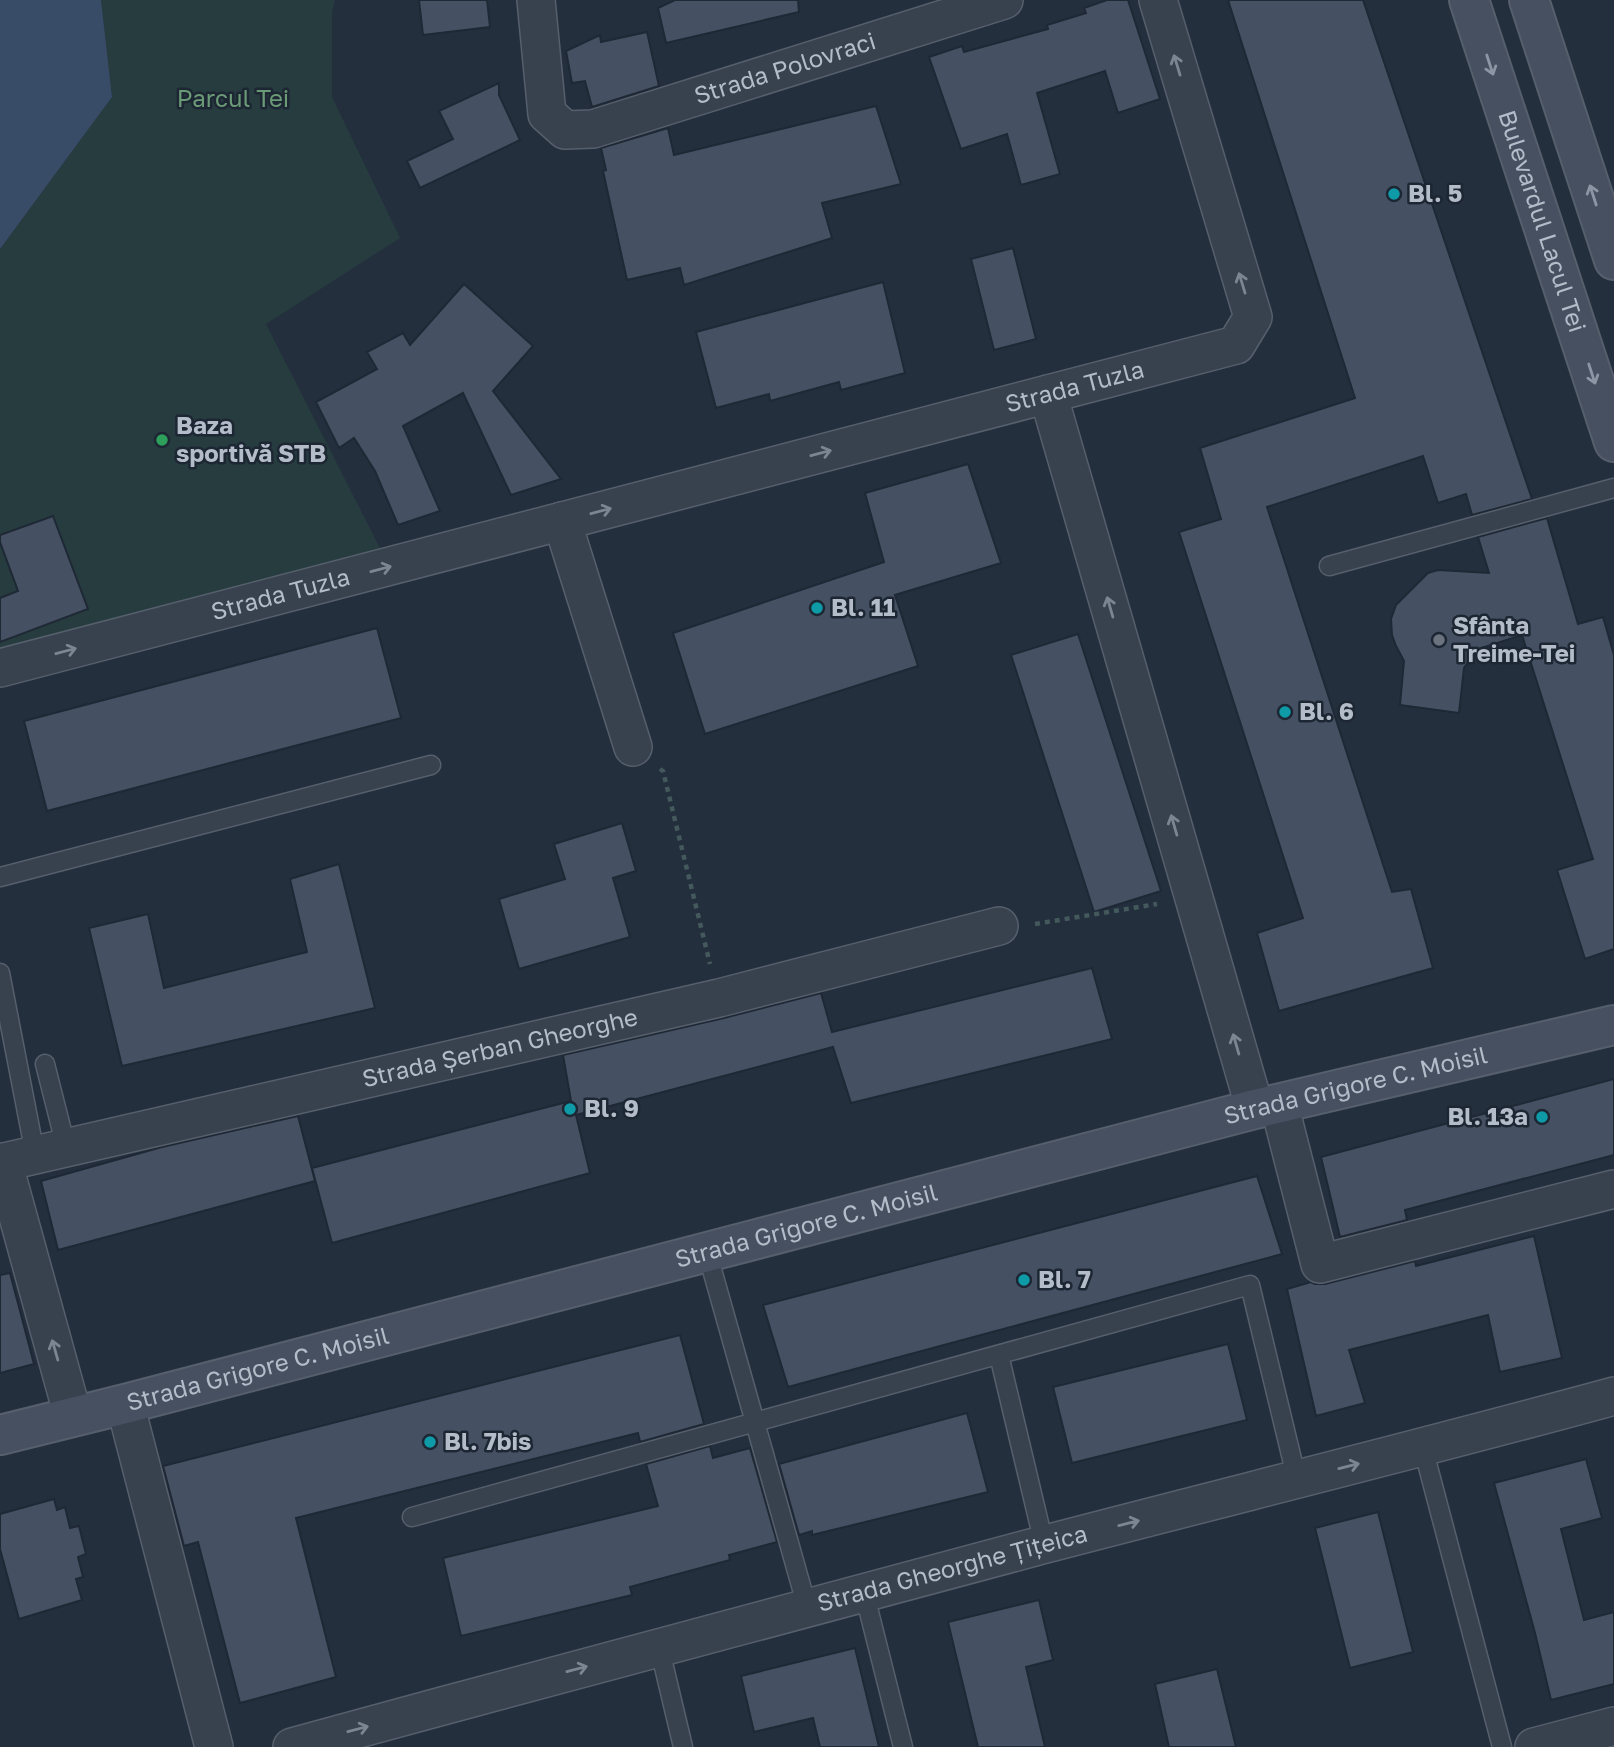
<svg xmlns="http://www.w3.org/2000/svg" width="1614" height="1747" font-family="'Golos Text',sans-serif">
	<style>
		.green { fill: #263c3f }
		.water { fill: #394c67 }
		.building { fill: #455162; stroke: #1f2835; stroke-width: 2 }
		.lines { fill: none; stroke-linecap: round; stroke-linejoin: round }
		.lane-casing { stroke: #565f6c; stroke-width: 21 }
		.street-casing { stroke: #565f6c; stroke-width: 40 }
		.secondary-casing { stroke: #565f6c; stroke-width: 42 }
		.path { stroke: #44595c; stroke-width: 4.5; stroke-dasharray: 5 5; stroke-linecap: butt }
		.lane { stroke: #38414e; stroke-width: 18 }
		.street { stroke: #38414e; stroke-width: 37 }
		.secondary { stroke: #465061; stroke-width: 38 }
		.oneway { stroke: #7c8592 }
		.oneway2 { stroke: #8e96a5 }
		.culture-dot { fill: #0f9aa8; stroke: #1d2633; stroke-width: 2.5 }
		.leisure-dot { fill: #2e9e5b; stroke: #1d2633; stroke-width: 2.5 }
		.worship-dot { fill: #6b7280; stroke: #1d2633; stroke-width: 2.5 }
		.labels { text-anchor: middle; stroke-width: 5; stroke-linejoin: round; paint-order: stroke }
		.street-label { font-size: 24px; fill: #b4bcc9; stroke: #1d2633 }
		.park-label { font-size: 24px; fill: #6b9a76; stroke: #1d2633 }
		.poi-label { font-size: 24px; font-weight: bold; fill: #b4bcc9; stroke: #1d2633; text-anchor: start }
	</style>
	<rect width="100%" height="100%" fill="#242f3e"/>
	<!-- green -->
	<path class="green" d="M101,0H335L332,11V97L400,238L266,324L384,556L0,654V249L112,97Z"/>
	<!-- water -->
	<path class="water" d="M0,0H101L112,97L0,249Z"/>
	<!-- building -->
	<path class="building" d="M419,0H487L490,27L423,35Z
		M675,0H798L799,12L666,43L658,8Z
		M1107,0H1128L1160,99L1118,113L1105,71L1037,93L1060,174L1021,185L1007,134L961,149L929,57L962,46L964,52L1048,29L1047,25L1086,13L1084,8Z
		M1228,0H1363L1532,499L1472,515L1466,494L1438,503L1423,456L1267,507L1392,892L1411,889L1433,968L1279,1011L1257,933L1303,918L1179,532L1221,519L1200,448L1355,398Z
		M647,32L659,86L592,107L585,81L572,83L566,51L600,35L601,42Z
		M499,83V95L520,140L420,188L407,161L453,139L439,111Z
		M876,106L901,184L822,203L832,238L684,285L680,268L627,280L603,171L606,170L601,148L668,128L674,155Z
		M1013,248L1036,339L994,350L971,259Z
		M883,282L905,373L841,390L839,382L770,401L769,394L716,408L696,332Z
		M464,284L533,346L493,391L561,479L511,495L463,393L403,426L440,511L398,525L375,471L354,438L339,448L316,402L377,369L367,352L403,333L410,345Z
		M968,464L1001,563L895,595L918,666L705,734L673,633L884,562L865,493Z
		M53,516L88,609L0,642V598L18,591L0,542V535Z
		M1547,518L1578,624L1603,617L1614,655V949L1585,959L1557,870L1593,859L1522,635L1478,649L1464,668L1459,713L1400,705L1404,661L1396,646L1392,635L1391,619L1396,605L1428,573L1438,570L1489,573L1478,537Z
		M377,628L401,718L47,811L24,721Z
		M1078,634L1161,891L1094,912L1011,655Z
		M622,823L636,871L613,878L630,937L519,969L499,899L565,879L554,844Z
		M339,864L375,1008L122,1066L89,928L148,914L164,988L307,952L290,879Z
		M1092,968L1112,1039L851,1103L833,1047L576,1115L590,1173L332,1243L312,1168L571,1101L563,1055L724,1018L821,993L832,1032Z
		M1614,1079V1155L1405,1210L1407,1220L1340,1237L1321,1157Z
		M298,1116L315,1181L58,1250L41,1181L162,1147Z
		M1257,1176L1282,1254L788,1387L763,1305Z
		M1534,1236L1562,1358L1500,1372L1488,1315L1349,1350L1365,1403L1316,1416L1287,1289L1311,1282L1315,1284H1325L1415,1261L1416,1266Z
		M10,1273L34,1364L0,1373V1275Z
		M680,1335L704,1424L640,1442L638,1433L296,1518L336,1677L240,1703L198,1542L184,1546L163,1466Z
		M1228,1344L1247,1420L1072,1463L1053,1387Z
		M967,1413L988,1492L812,1535V1531L799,1535L779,1464Z
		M710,1446L713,1458L750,1448L777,1542L729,1555L730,1560L630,1587L632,1595L461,1636L443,1558L658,1506L646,1464Z
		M1586,1459L1602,1518L1561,1529L1584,1620L1614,1612V1684L1551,1700L1535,1633L1494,1483Z
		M54,1499L57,1510L65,1507L70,1528L79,1526L86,1554L78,1557L83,1577L76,1579L82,1600L19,1619L0,1549V1514Z
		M1378,1512L1413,1652L1350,1668L1315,1528Z
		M1039,1600L1053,1660L1026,1667L1045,1747H978L948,1622Z
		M855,1648L879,1747H820L813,1718L754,1732L741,1676Z
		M1217,1669L1236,1747H1169L1155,1684Z"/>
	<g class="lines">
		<defs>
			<path id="lane" d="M1329,566L1614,488
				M0,877L431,765
				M0,973L35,1154
				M45,1064L66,1147
				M707,1252L807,1607
				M999,1355L1044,1544
				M1423,1448L1502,1747
				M412,1517L1250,1285L1297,1480
				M864,1592L903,1747
				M659,1646L683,1747"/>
			<g id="street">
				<path id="s1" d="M536,0L547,114L565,130L593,129L1004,0"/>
				<path d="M1048,394L1255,1109"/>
				<path d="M562,521L633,747"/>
				<path id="s2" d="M0,668L1236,345L1253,317L1158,0"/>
				<path d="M1279,1104L1320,1264L1614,1189"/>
				<path d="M3,1162L73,1416"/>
				<path id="s3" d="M0,1163L719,998L999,926"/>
				<path d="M125,1404L214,1747"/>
				<path id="s4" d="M292,1747C542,1679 792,1610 1042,1545C1233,1495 1424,1448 1614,1396"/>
				<path d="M1534,1747L1614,1726"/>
			</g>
			<g id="secondary">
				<path id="s5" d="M1469,0L1614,442"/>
				<path d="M1529,0L1614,260"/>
				<path id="s6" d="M0,1435L125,1404L1255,1109L1614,1025"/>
			</g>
		</defs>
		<!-- lane casing -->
		<use href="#lane" class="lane-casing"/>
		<!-- street casing -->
		<use href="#street" class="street-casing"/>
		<!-- secondary casing -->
		<use href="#secondary" class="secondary-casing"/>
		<!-- path -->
		<path class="path" d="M660,769L663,771L710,964
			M1035,924L1157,904"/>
		<!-- lane -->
		<use href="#lane" class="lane"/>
		<!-- street -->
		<use href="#street" class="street"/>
		<!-- secondary -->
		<use href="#secondary" class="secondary"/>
	</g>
	<!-- one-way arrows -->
	<defs><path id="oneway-shaft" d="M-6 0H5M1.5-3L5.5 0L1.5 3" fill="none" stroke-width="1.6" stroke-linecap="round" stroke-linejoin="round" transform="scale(1.75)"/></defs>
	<g class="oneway">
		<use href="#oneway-shaft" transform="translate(1177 65) rotate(-107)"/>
		<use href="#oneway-shaft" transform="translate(1242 283) rotate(-107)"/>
		<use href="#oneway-shaft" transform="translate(821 453) rotate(-15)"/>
		<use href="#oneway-shaft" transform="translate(601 511) rotate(-15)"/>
		<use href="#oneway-shaft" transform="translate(381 569) rotate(-15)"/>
		<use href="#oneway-shaft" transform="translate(1110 607) rotate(-106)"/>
		<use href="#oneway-shaft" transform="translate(66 651) rotate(-15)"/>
		<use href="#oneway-shaft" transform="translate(1174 825) rotate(-106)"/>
		<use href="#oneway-shaft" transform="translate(1236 1044) rotate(-106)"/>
		<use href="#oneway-shaft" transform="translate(55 1350) rotate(-106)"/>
		<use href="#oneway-shaft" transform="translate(1349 1466) rotate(-14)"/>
		<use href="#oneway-shaft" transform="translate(1129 1523) rotate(-14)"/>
		<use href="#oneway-shaft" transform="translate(577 1669) rotate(-15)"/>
		<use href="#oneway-shaft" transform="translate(358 1729) rotate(-15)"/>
	</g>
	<g class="oneway2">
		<use href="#oneway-shaft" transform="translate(1490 65) rotate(72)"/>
		<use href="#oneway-shaft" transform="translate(1593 195) rotate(-108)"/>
		<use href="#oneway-shaft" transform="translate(1592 374) rotate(72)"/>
	</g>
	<!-- markers -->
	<g class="culture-dot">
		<circle cx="1394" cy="194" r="7"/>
		<circle cx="817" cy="608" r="7"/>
		<circle cx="1285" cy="712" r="7"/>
		<circle cx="570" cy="1109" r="7"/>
		<circle cx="1542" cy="1117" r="7"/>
		<circle cx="1024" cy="1280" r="7"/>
		<circle cx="430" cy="1442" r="7"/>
	</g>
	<circle class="leisure-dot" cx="162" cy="440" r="7"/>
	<circle class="worship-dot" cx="1439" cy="640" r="7"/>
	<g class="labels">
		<!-- street labels -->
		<g class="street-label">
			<text dy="8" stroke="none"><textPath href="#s1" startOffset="368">Strada Polovraci</textPath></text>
			<text dy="8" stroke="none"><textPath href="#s5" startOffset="233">Bulevardul Lacul Tei</textPath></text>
			<text dy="8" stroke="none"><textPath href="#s2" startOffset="1111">Strada Tuzla</textPath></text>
			<text dy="8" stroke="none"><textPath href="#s2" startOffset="290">Strada Tuzla</textPath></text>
			<text dy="8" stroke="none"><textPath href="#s3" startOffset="513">Strada Șerban Gheorghe</textPath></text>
			<text dy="8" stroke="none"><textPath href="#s6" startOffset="1400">Strada Grigore C. Moisil</textPath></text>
			<text dy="8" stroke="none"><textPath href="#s6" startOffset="833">Strada Grigore C. Moisil</textPath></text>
			<text dy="8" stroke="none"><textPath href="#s6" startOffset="266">Strada Grigore C. Moisil</textPath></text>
			<text dy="8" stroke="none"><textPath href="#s4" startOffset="684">Strada Gheorghe Țițeica</textPath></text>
		</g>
		<!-- park labels -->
		<g class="park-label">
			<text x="233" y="107">Parcul Tei</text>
		</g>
		<!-- poi labels -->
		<g class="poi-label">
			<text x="1408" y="202">Bl. 5</text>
			<text x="176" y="434">Baza<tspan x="176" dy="28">sportivă STB</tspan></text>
			<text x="831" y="616">Bl. 11</text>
			<text x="1453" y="634">Sfânta<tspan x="1453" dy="28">Treime-Tei</tspan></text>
			<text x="1299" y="720">Bl. 6</text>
			<text x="584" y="1117">Bl. 9</text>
			<text x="1528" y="1125" text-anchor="end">Bl. 13a</text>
			<text x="1038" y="1288">Bl. 7</text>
			<text x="444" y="1450">Bl. 7bis</text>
		</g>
	</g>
</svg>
